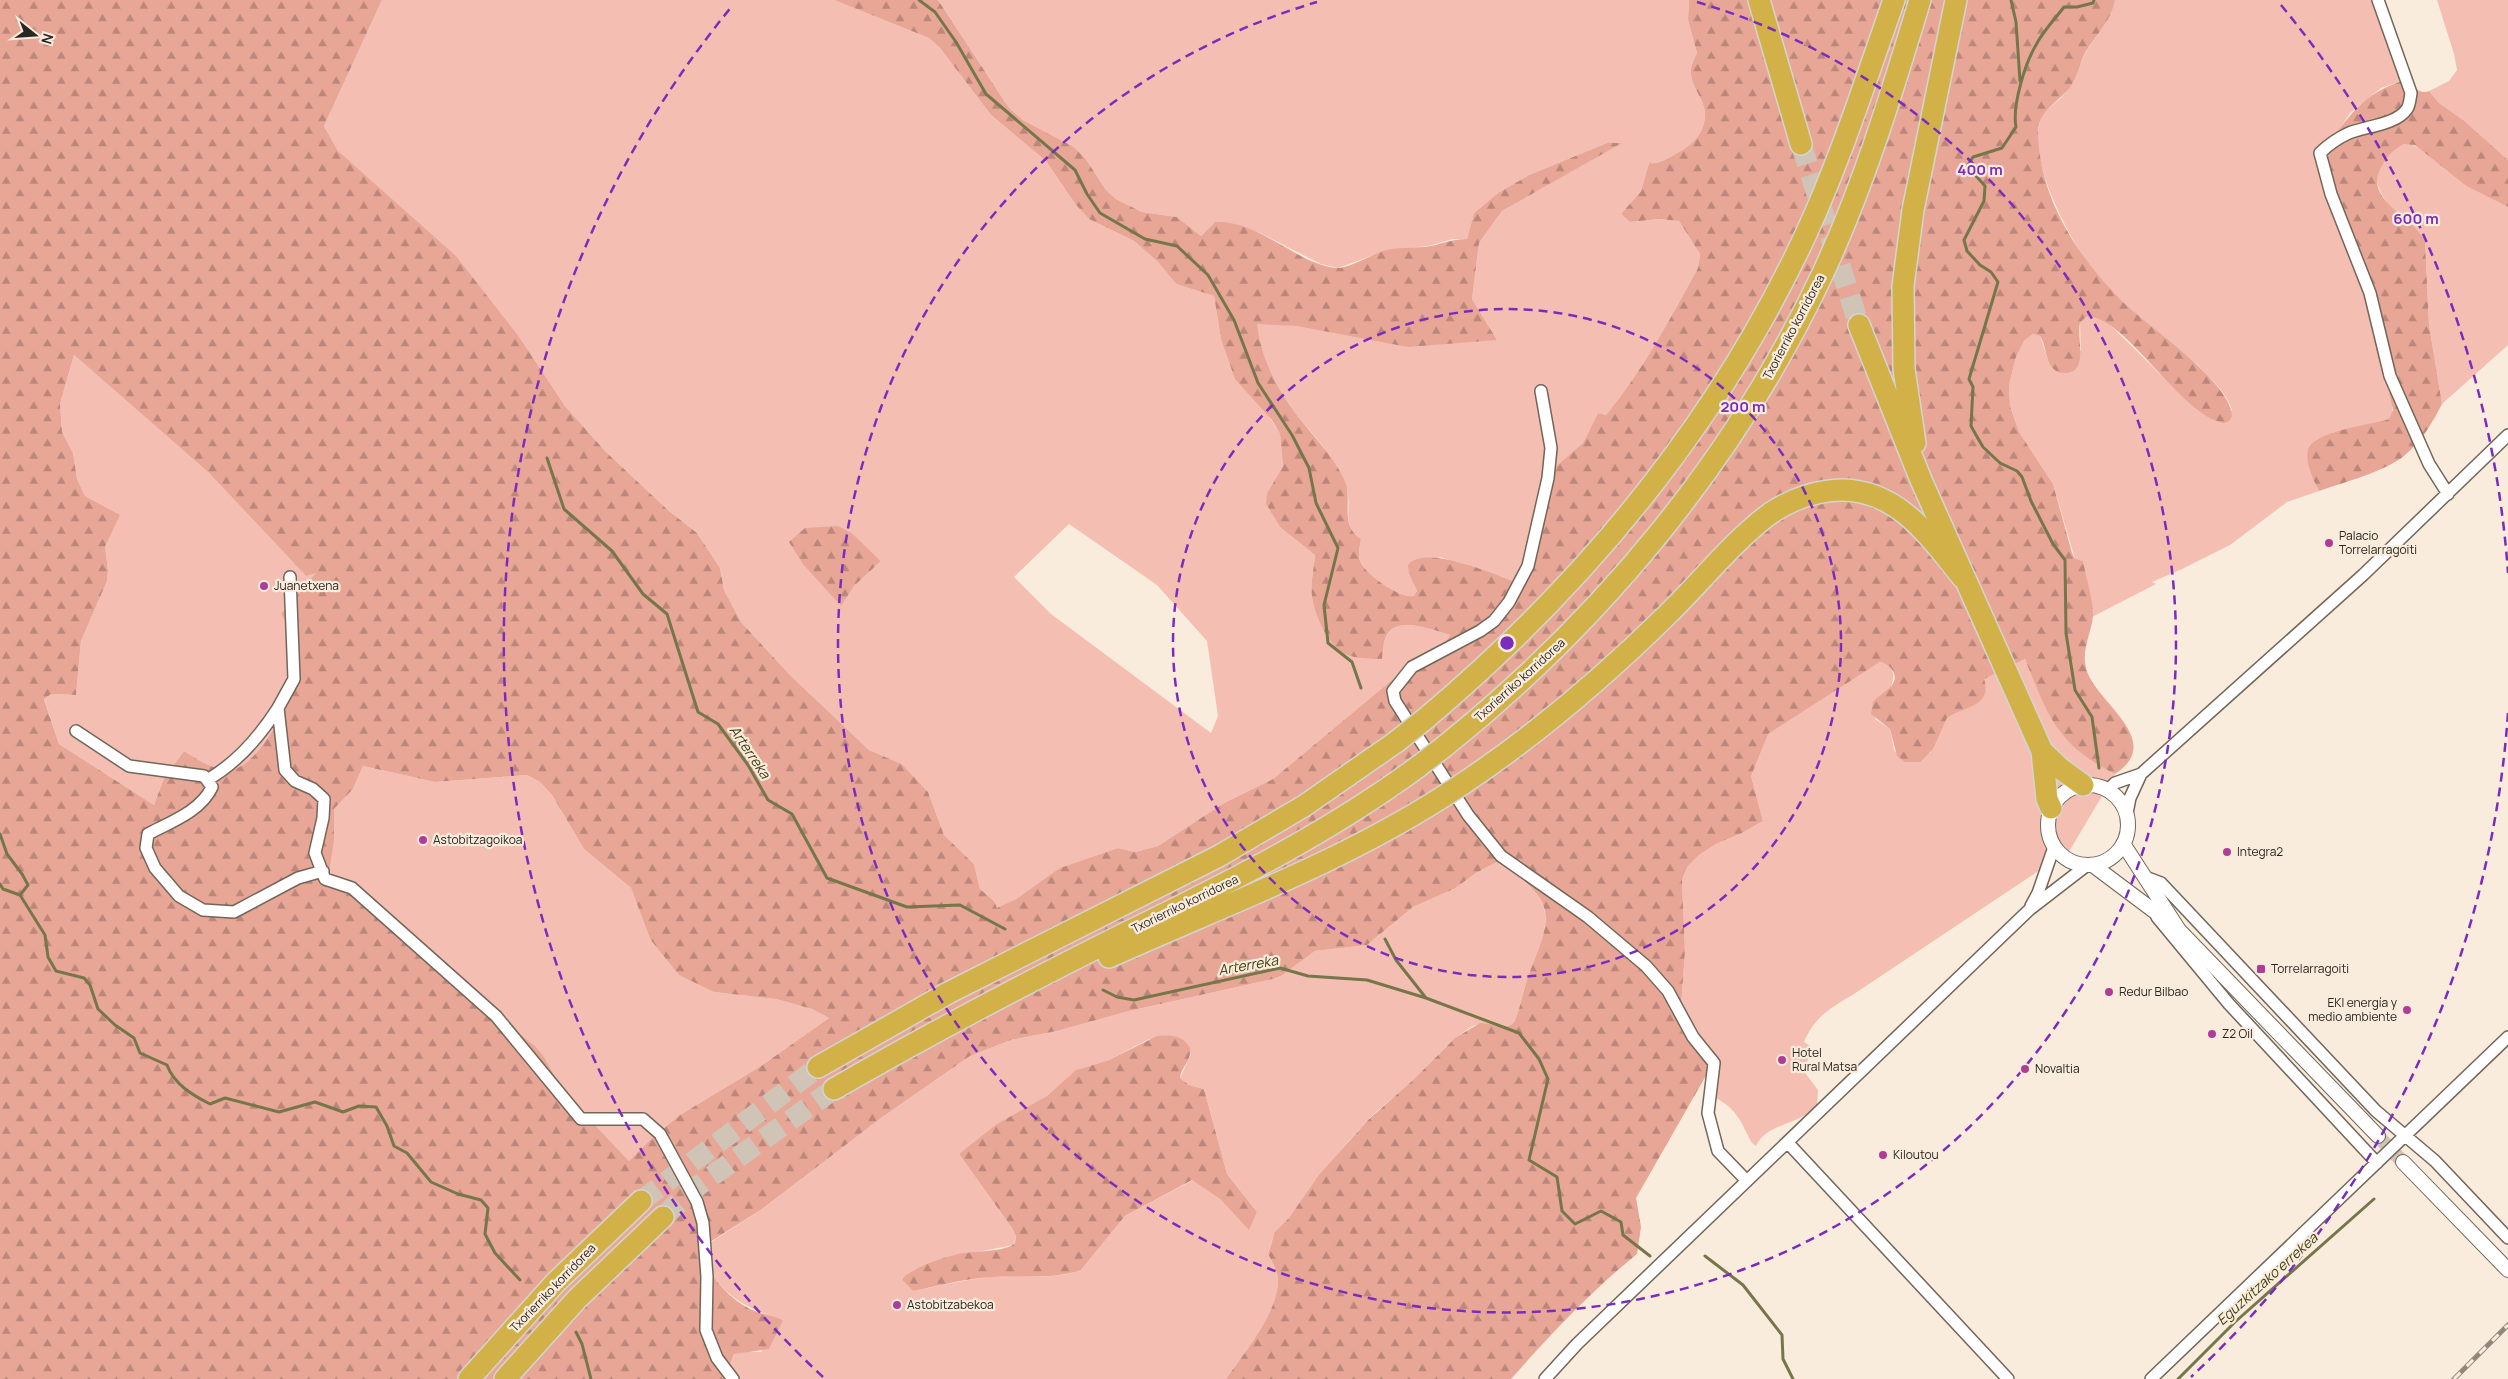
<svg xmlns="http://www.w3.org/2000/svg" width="2508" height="1379" font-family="Manrope,sans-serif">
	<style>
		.grass { fill: #f4bfb2; fill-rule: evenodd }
		.forest { fill: url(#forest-firs); fill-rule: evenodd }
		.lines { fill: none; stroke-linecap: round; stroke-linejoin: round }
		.stream { stroke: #76764b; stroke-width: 3 }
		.tertiary-tunnel { stroke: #d0c4b6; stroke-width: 14; stroke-dasharray: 14 7; stroke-linecap: butt }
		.motorway-tunnel { stroke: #d0c4b6; stroke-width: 21; stroke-dasharray: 21 11; stroke-linecap: butt }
		.minor-casing { stroke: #716659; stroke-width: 14 }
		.tertiary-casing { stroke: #716659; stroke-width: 16 }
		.motorway-casing { stroke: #d4d4d2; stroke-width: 24 }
		.minor { stroke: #fff; stroke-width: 11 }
		.tertiary { stroke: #fff; stroke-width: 14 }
		.motorway { stroke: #d2b248; stroke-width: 21 }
		.rail-casing { stroke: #91887d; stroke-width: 5 }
		.rail { stroke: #f9ecdc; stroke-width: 3; stroke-dasharray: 9; stroke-linecap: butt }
		.motorway-bridge-casing { stroke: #d4d4d2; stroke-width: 24; stroke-linecap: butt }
		.motorway-bridge { stroke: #d2b248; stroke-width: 21 }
		.ring { fill: none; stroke: #7b2cbf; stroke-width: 2.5; stroke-dasharray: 9 6 }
		.poi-dot { fill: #af3d98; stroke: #f9ecdc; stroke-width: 2 }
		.labels { text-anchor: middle; stroke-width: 4.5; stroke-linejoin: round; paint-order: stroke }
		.street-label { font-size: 12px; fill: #2a2620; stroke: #f9ecdc }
		.poi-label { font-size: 12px; fill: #2a2620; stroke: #f9ecdc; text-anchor: start }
		.water-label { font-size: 14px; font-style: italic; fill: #3e3f10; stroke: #f9ecdc }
		.centre { fill: #7b2cbf; stroke: #f9ecdc; stroke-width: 2.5 }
		.ring-label { font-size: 15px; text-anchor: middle; font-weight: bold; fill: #7b2cbf; stroke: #f9ecdc; stroke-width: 4.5; stroke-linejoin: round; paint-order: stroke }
	</style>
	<defs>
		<pattern id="forest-firs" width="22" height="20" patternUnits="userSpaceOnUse" patternTransform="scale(1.25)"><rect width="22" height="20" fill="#e8a696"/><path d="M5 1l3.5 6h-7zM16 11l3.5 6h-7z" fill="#bc877a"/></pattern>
	</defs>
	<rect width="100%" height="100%" fill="#f9ecdc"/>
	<!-- grass -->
	<path class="grass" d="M382,0H834L929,38L940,48L991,115L1046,161L1076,205L1089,219L1134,241L1158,262L1176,284L1214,296L1221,339L1280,434L1283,466L1267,493L1281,528L1315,555C1314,568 1310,584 1312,597C1314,615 1329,648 1347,655C1358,659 1370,659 1382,659C1383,652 1383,645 1385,639C1393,613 1433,630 1450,635L1443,646L1416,660L1273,779L1224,803L1158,846L1135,852L1118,848L1061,868L1016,899L996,909L994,901L980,889L974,864L944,835L928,792L902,764L869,750L790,675L741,622L724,590L720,568L697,533L669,511L606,452L565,406L520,338L338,151L324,126ZM1069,524L1157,585L1207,641L1218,716L1211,733L1051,614L1014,577ZM853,534L881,561L854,586L841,605Z
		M938,0H1689L1688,20L1697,53C1694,60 1690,66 1691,75C1692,86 1701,96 1704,107C1709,128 1694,145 1677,153C1667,159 1660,164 1649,163L1641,191L1621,214L1630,222L1659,219L1679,221L1700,254L1698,268C1670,319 1643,370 1606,415L1598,413L1583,443L1555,467L1545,522L1517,582L1440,557L1409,574L1417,591L1414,596C1400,599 1367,575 1361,563C1357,556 1360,547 1361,539C1341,526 1352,509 1347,490C1345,482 1339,474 1335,466C1325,445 1310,432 1296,414C1276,387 1261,357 1256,323L1497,340L1472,299L1479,243L1502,211L1621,143H1607L1529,175L1498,193L1474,213L1467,239H1453L1428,246L1385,251L1338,268L1321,264L1260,233L1215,222L1201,236L1177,217L1142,212L1116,199L1106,190L1085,158L1074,147L1023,120L1009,108Z
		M2115,0H2381L2394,29L2407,79L2381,88L2350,113L2337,133L2327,172L2378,341L2392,399V416L2389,419L2316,440C2303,461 2309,470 2319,491L2287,502L2230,545L2182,569L2152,582L2156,584L2092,617L2053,484L2019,432L2010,406L2009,385L2016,357L2024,341L2033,334L2040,336L2048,360L2081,350L2080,323L2086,317H2098L2105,320L2172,386L2217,421L2232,410C2224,378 2151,329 2125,304C2090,271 2072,243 2053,199C2044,178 2034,148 2039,125C2042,109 2057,104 2065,93C2073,82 2078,68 2084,56C2094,36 2111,23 2115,0Z
		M2437,0H2508V160L2439,103L2429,91L2449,81L2457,70L2454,54Z
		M2409,143L2419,148L2466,186L2508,207V345L2442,404L2429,325L2425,241C2411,227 2377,200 2377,179C2377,172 2381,167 2384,161C2390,153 2399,144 2409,143Z
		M74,355L209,473L306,576L317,572C312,587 296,623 295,637C294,650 302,661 299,675C293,697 257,767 233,769C215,772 199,760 184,751L164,778L154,805L59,744L44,698L51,694L76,695L81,641L107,581L108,570L105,547L119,515L85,496L77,479L73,453L62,432L60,404Z
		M2025,659C2047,714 2059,746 2115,774L2070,850L1857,992C1833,1007 1816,1014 1804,1042L1810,1046L1812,1051L1803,1070L1818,1090L1817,1105C1800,1126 1767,1122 1756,1146L1752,1143C1740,1121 1737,1107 1711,1096L1710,1062L1681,1007L1685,952L1682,879L1688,866L1699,855L1716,844L1742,833L1763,821L1751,776L1767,734L1880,662C1909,668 1882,703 1875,719L1890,729L1894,750L1900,758L1930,753L1947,718C1962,707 1994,706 1983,679Z
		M363,766L435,782L527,775L540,782L552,795L584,849L631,888L650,939L714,992L776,999L812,1009L829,1018L761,1066L680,1115L654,1136L629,1161L562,1090L348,887L328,872L334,841V809L353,789Z
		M1499,861C1555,904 1554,911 1529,974C1523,990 1521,1007 1514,1022C1503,1034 1489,1015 1468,1029C1447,1043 1431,1063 1412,1081C1398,1095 1381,1106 1367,1121C1340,1150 1315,1181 1293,1213C1280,1231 1274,1230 1268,1254C1272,1262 1278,1271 1278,1280C1278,1313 1244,1353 1226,1379H732L729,1367L734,1354L741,1351L761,1352L783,1320C741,1307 717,1292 699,1250L762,1209L881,1118L970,1056L1011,1040L1057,1031L1129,1011L1273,979L1281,976L1315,951L1367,945L1413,907L1454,889L1476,873ZM1149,1039L1191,1054L1180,1078L1189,1085L1204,1089L1227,1174L1257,1212L1249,1229L1220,1199L1193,1180L1125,1216L1081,1270C1052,1281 1020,1274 989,1277C964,1280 938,1286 913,1291L902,1280L915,1270L945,1258L1014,1245L1016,1236L1012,1228L959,1154L1047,1096L1079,1069L1109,1060Z"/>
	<!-- forest -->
	<path class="forest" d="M0,0H382L324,126L338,151L456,256L520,338L565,406L606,452L669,511L697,533L720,568L724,590L741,622L790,675L869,750L902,764L928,792L944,835L974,864L980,889L994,901L997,908L1016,899L1060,868L1118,848L1135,852L1158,846L1224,803L1273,779L1416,660L1443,646L1450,635C1433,630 1393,613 1385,639C1383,645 1383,652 1382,659C1370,659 1358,659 1347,655C1329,648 1314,615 1312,597C1310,584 1314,568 1315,555L1281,528L1266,504L1267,493L1283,466L1280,434L1272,420L1235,379L1221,339L1214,296L1176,284L1158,262L1134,241L1089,219L1076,205L1046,161L991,115L940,48L929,38L834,0H938L1009,108L1023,120L1074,147L1085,158L1106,190L1116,199L1142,212L1177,217L1201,236L1215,222C1260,220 1296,264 1336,268C1348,269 1371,255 1383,251C1396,247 1412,248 1425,247C1440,245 1451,239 1467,239L1474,213L1498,193L1529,175L1607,143H1622L1502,211L1479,243L1472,299L1497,340L1408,347L1297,326L1257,324C1261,357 1276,387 1296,414C1313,436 1332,454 1344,479C1354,500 1338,524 1361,539C1360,547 1357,556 1361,563C1367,575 1400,599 1414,596L1417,591L1409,574L1408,565C1425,543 1494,575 1517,582L1545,522L1555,467L1583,443L1598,413L1606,415C1643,370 1670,319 1698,268L1700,254L1679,221L1659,219L1630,222L1621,214L1641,191L1649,163C1660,164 1667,159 1677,153C1694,145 1709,128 1704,107C1701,96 1692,86 1691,75C1690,66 1694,60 1697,53L1688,20L1689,0H2115C2111,23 2094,36 2084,55C2079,66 2077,77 2070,87C2059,102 2039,110 2038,131C2038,197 2079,259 2124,303C2149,327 2231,382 2232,416L2229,421L2224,423C2180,416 2123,312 2086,317L2080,323C2076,337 2090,374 2064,373C2058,373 2054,370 2051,366C2045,357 2046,345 2040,336L2033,334L2024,341L2016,357L2009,385L2010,406L2019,432L2053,484L2072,553L2075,559L2083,561C2086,578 2093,598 2093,615C2092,632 2081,650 2086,668C2094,702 2167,740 2115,774C2058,746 2047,715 2025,659L1984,679C1993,707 1963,707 1947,718L1933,749L1920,762H1905L1897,756L1890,729L1871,714L1873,702C1880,693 1901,686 1893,671C1890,666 1885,663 1880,662L1768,734L1751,776L1763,821L1742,833L1716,844L1699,855L1688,866L1682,879L1685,952L1681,1007L1712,1065L1636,1198L1641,1227L1637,1254C1591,1291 1550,1335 1511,1379H1226C1244,1353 1278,1313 1278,1280C1278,1271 1272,1262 1268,1254L1275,1232L1289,1218L1319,1175L1368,1120L1412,1081L1455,1038L1480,1023C1492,1022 1505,1032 1514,1022C1521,1007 1523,990 1529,974C1554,911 1556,904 1499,861L1476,873L1454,889L1413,907L1367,945L1315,951L1281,976L1273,979L1129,1011L1057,1031L1011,1040L970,1056L881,1118L762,1209L699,1249C710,1277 729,1301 757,1312C766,1315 775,1316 783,1320L769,1349L734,1354L729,1367L732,1379H0ZM74,355L209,473L306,576L316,573L281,614C290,628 299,642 300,659C302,684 260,766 233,769C215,772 199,760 184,751L164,778L154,805L59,744L44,699L51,694L76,695L81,641L107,581L108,570L105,547L120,515L85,496L77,479L73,453L62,432L60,404ZM363,766L435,782L527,775L540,782L552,795L584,849L631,888L650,939L679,975L714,992L776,999L812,1009L829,1018L761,1066L680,1115L654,1136L629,1161L562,1090L544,1057L535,1046L406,945L348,887L329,872L334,841V809L353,789Z
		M2407,79C2413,86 2419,95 2429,91L2439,103L2464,121L2508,160V207L2466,186L2415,145L2404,144C2394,149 2387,156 2382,166C2361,199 2414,217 2425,241L2429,325L2442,404C2433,422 2421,442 2405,455C2387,471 2342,483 2319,491C2313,479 2305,464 2308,450C2313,431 2371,425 2389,419L2393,410L2378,341L2321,151C2354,114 2357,96 2407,79Z
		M838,526L853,534L881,561L854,586L841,606L803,564L789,542L805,528Z
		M1157,1036C1171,1035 1183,1035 1190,1048C1192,1061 1181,1067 1180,1078L1189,1085L1204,1089L1227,1174L1257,1212L1249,1230L1220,1199L1192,1180L1125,1216L1081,1270C1053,1280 1022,1275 993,1277C966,1278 939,1286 913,1291L902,1280L904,1277C919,1265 940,1259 958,1254C971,1251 1008,1252 1015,1243L1016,1236L1012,1228L959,1154L997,1124L1047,1096L1076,1070L1109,1060Z"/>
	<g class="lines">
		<!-- stream -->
		<path class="stream" d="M919,0L935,12L956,42L986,94L1075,170L1087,194L1100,213L1145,239L1177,246L1208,275L1234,320L1258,383L1292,435L1309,468L1316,503L1338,548L1324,605L1328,643L1352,662L1361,688
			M2011,0L2016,22L2020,81
			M2094,0L2093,3L2077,7H2064C2055,19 2043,31 2036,45C2025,63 2012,106 2016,127L2002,148L1973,157L1968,165L1970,169L1985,186L1984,201L1964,240L1967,251L1980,265L1991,272L1998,282L1969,379L1973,387L1971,426L1976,435L1983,447L2000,463L2017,471L2022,477L2031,501L2053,544L2065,560L2066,633L2075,690L2092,717L2099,768
			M547,458L564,509L612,551L643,594L667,614L698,712L718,724L748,765L768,800L792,814L827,878L907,907L960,905L1005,929
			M0,834L7,854L22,874L28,885L20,895
			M0,884L3,889L20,895L45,935L48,957L56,971L84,978L90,985L98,1009L115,1025L134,1038L140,1053L167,1065C174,1084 192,1095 210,1104L225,1098L279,1112L315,1102L343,1112L359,1106L376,1107L387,1126L394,1146L407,1153L431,1182L458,1194L481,1200L488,1208L485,1234L495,1253L520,1280
			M1385,939L1396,960L1426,998L1519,1033L1539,1059L1548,1079L1529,1160L1557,1177L1562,1211L1575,1224L1601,1211L1621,1222L1623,1235L1650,1256
			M1103,990L1117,997L1134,1000L1280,968L1308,976L1367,980L1426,998
			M1705,1256L1743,1285L1782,1335L1783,1359L1793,1379
			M576,1332L582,1344L591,1379
			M2178,1379L2235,1322L2374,1199"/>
		<!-- tertiary-tunnel -->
		<path class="tertiary-tunnel" d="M2378,1136L2403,1162"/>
		<!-- motorway-tunnel -->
		<path class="motorway-tunnel" d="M1801,144L1859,325
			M641,1201L818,1067
			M663,1217L692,1190L834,1089"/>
		<defs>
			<path id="minor" d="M2378,0L2411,93C2410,98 2410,104 2407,109C2396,125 2366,126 2349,133C2338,138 2329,144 2320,153L2331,194L2370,293L2390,376L2429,464L2448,494
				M1541,391L1551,448L1548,478L1528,566L1509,602L1494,621L1480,631L1412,667L1393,691L1395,701L1468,815L1501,856L1588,917L1646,966L1668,991L1693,1037L1714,1063L1708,1113L1718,1151L1747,1181
				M290,577L294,679L278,708L285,770L295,781L313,789L324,799L323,818L315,853L325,879L352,888L496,1016L581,1119H643L660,1134L697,1202L703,1223L707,1277L706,1330L717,1358L733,1379
				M76,731L129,766L204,776L212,787C201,811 171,822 148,834L146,848L155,868L179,896L203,910L234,912L298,878L323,871
				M207,780C237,763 260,736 278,708
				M2108,790L2115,783L2141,774L2363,575L2508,435
				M2127,813L2130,798L2141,774
				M2145,877L2161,883L2376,1111L2435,1161L2508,1238
				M2031,906L2038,893L2054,847
				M2157,917L2229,1004L2377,1163
				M1788,1143L2008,1379
				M1545,1379L1577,1344L2029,910L2086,866
				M2151,1379L2508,1037"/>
			<path id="tertiary" d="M2048 825a40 40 0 1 1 80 0a40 40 0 1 1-80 0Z
				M2124,845L2179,930L2378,1136
				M2094,866L2170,923
				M2403,1162L2508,1270"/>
			<path id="motorway" d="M1759,0L1801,144
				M1859,325L1921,480L2042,751L2047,799L2051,808
				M1915,443L1904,369L1903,286L1913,210L1956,0
				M1425,719C1584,585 1718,423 1806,234C1841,158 1866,79 1894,0
				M1445,746C1604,618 1736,458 1823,273C1864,185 1892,92 1920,0
				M2042,751L2061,769L2083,785
				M1461,785C1536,735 1604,677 1668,614C1700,583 1736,538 1771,513C1792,499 1818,490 1843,490C1900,491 1931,539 1963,578
				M1109,957C1222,906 1340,863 1444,796
				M818,1067L948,993L1219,856L1304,806L1396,742
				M834,1089C929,1034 1026,983 1124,934C1226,884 1327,834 1419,766
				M469,1379L556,1282L641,1201
				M505,1379L577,1299L663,1217"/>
		</defs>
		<!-- minor casing -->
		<use href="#minor" class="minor-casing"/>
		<!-- tertiary casing -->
		<use href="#tertiary" class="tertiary-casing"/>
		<!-- motorway casing -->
		<use href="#motorway" class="motorway-casing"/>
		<!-- minor -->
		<use href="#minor" class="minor"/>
		<!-- tertiary -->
		<use href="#tertiary" class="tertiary"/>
		<!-- motorway -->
		<use href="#motorway" class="motorway"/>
		<defs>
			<path id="rail" d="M2454,1379L2508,1325"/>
		</defs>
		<!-- rail casing -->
		<use href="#rail" class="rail-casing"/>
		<!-- rail -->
		<use href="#rail" class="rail"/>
		<defs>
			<path id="motorway-bridge" d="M1396,742L1425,719
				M1419,766L1445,746
				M1444,796L1461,785"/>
		</defs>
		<!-- motorway-bridge casing -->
		<use href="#motorway-bridge" class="motorway-bridge-casing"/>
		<!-- motorway-bridge -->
		<use href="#motorway-bridge" class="motorway-bridge"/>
	</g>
	<!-- distance rings -->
	<g class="ring">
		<circle cx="1507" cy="643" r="334"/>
		<path d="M1697 2A669 669 0 1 1 1317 2"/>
		<path d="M2508 713A1003 1003 0 0 1 2191 1377M823 1377A1003 1003 0 0 1 733 5M2281 5A1003 1003 0 0 1 2508 573"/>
	</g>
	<!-- markers -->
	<g class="poi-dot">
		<circle cx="2329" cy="543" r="5"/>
		<circle cx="264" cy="586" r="5"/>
		<circle cx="423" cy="840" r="5"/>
		<circle cx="2227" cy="852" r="5"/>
		<rect x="2256" y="964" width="10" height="10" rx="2.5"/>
		<circle cx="2109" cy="992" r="5"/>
		<circle cx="2407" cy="1010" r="5"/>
		<circle cx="2212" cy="1034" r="5"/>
		<circle cx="1782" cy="1060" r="5"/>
		<circle cx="2025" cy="1069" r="5"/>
		<circle cx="1883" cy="1155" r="5"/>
		<circle cx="897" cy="1305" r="5"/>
	</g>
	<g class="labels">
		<!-- street labels -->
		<g class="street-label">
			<text transform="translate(1794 327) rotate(-62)" y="4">Txorierriko korridorea</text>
			<text transform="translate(1520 680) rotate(-42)" y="4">Txorierriko korridorea</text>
			<text transform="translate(1185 904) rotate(-26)" y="4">Txorierriko korridorea</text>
			<text transform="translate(553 1288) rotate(-46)" y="4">Txorierriko korridorea</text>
		</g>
		<!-- poi labels -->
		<g class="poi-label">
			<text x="2339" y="540">Palacio<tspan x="2339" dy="14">Torrelarragoiti</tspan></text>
			<text x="274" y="590">Juanetxena</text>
			<text x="433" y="844">Astobitzagoikoa</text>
			<text x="2237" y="856">Integra2</text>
			<text x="2271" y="973">Torrelarragoiti</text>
			<text x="2119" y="996">Redur Bilbao</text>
			<text x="2397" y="1007" text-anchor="end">EKI energía y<tspan x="2397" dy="14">medio ambiente</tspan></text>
			<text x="2222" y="1038">Z2 Oil</text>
			<text x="1792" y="1057">Hotel<tspan x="1792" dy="14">Rural Matsa</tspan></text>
			<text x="2035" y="1073">Novaltia</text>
			<text x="1893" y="1159">Kiloutou</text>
			<text x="907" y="1309">Astobitzabekoa</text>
		</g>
		<!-- water labels -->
		<g class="water-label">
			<text transform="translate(750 752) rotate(56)" y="5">Arterreka</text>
			<text transform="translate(1248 965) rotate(-10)" y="5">Arterreka</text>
			<text transform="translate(2267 1279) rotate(-42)" y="5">Eguzkitzako errekea</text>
		</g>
	</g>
	<circle cx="1507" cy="643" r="8" class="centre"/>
	<g class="ring-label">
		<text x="1980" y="175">400 m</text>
		<text x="2416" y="224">600 m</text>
		<text x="1743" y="412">200 m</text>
	</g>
	<!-- north arrow -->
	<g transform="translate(35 35) rotate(107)" stroke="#f9ecdc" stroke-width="4" paint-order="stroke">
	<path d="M0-4L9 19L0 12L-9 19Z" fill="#2a2620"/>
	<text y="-8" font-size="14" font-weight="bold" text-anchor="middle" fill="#2a2620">N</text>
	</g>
</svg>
